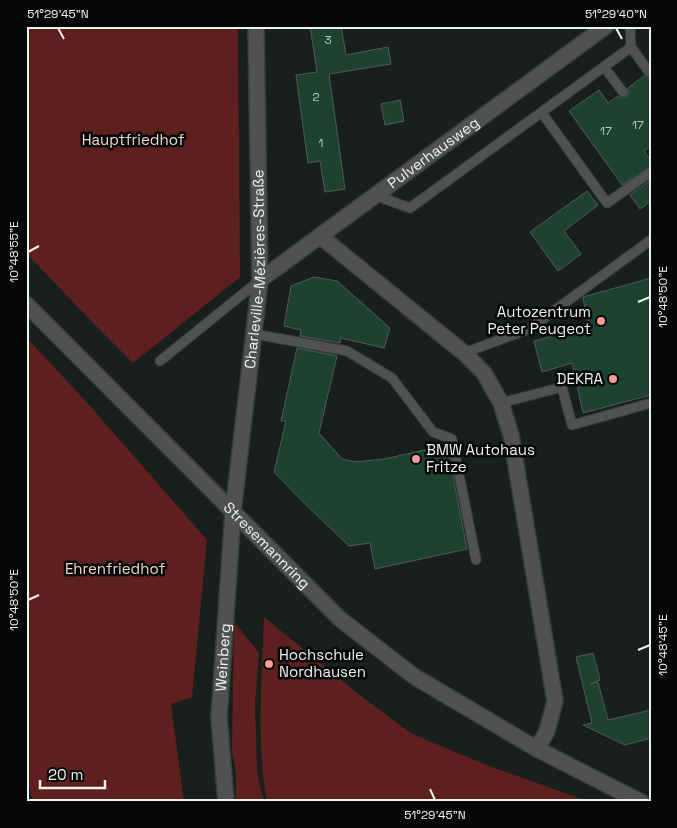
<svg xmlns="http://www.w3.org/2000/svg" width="677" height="828" font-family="'Space Grotesk',sans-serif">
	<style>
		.green { fill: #5e201f }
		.building { fill: #1d4232; stroke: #535a56 }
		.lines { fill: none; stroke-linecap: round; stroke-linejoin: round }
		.service-casing { stroke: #373d3a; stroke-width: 11 }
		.minor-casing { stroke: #373d3a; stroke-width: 18 }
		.service { stroke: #4f5251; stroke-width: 9 }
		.minor { stroke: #4f5251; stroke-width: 15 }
		.ticks { fill: none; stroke: #eef2f0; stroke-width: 2 }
		.poi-dot { fill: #f59c96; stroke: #060807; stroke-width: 2 }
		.labels { text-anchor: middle; stroke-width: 5; stroke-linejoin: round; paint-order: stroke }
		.number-label { font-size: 12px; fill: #bac6c0 }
		.park-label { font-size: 15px; fill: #f1d5d2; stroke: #060807 }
		.street-label { font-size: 15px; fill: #eef2f0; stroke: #060807 }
		.poi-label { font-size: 15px; fill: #eef2f0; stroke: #060807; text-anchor: end }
		.neatline { fill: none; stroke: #eef2f0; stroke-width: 2 }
		.ticks-label { font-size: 12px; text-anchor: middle; fill: #eef2f0 }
	</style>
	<rect width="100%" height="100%" fill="#191f1c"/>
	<!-- green -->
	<path class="green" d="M26,26H238L240,277L133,363L97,327L26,253Z
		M26,337L91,407L207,540L192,697L171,704L184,802H33L29,786H26Z
		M264,617L357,693L412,734L489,766L590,802H267C256,742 262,678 264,617Z
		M234,622L259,653L255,704L257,772L264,802H236V772L232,750Z"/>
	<!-- building -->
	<path class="building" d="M310,26H341L346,55L388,47L391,64L329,74L345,189L325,192L320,161L308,163L296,75L317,72Z
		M644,76L651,78V146L644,151L651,161V166L622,185L569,111L599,90L608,103L618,96L621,98L626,97L629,94L628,88Z
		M400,100L404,121L385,125L381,104Z
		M651,180V201L640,209L630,195Z
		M587,191L598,205L564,231L581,254L558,271L530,232Z
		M314,277L337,281L390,328L384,348L341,338L340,343L300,336L301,330L284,326L291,286Z
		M651,278V395L583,413L572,363L542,372L534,341L588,327L583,297Z
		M297,348L337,356L319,433L342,459L355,462L384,459L447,445L467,549L375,569L370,543L349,546L305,504L274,472L286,421H281Z
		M593,653L600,680L590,684L598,682L608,720L651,710V738L625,745L583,725L592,723L576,657Z"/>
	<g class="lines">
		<defs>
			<path id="service" d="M631,47L649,72
				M604,67L623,92
				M542,113L607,203L651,172
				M374,195L410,208L631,47L630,26
				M254,334L347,351L392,378L433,432L452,439L476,560
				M464,353L529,329L651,240
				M160,361L260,280
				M501,403L562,387L572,425L651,403"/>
			<g id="minor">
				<path d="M320,236L464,353L484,373L501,403L511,435L555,701L547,731L537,749"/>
				<path id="s1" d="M260,280L606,26"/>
				<path id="s2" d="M26,304L340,619L415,677L537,749L641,802"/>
				<path id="s3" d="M226,802L219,717L233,512L260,280L256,26"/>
			</g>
		</defs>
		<!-- service casing -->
		<use href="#service" class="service-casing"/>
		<!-- minor casing -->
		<use href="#minor" class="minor-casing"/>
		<!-- service -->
		<use href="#service" class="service"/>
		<!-- minor -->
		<use href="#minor" class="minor"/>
	</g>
	<!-- ticks -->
	<path class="ticks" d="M58,28L64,39M616,28L622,39M28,252L39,246M638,302L650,297M28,600L39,595M638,650L650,645M430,789L435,800"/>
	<!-- markers -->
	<g class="poi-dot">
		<circle cx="601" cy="321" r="5"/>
		<circle cx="613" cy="379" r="5"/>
		<circle cx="416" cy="459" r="5"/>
		<circle cx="269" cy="664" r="5"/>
	</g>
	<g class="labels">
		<!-- number labels -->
		<g class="number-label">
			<text x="328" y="44">3</text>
			<text x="316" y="101">2</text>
			<text x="638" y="129">17</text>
			<text x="606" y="135">17</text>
			<text x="321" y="147">1</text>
		</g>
		<!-- park labels -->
		<g class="park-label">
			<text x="133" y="145">Hauptfriedhof</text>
			<text x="115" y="574">Ehrenfriedhof</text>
		</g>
		<!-- street labels -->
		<g class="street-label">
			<text dy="5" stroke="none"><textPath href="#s1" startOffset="215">Pulverhausweg</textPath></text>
			<text dy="5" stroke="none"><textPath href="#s3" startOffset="535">Charleville-Mézières-Straße</textPath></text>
			<text dy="5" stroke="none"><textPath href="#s2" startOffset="341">Stresemannring</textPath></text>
			<text dy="5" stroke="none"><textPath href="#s3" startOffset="145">Weinberg</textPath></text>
		</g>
		<!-- poi labels -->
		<g class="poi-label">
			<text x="591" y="317">Autozentrum<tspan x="591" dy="17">Peter Peugeot</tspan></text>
			<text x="603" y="384">DEKRA</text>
			<text x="426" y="455" text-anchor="start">BMW Autohaus<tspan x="426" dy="17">Fritze</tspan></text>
			<text x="279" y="660" text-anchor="start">Hochschule<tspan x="279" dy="17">Nordhausen</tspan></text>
		</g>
	</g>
	<!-- border -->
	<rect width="677" height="828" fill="none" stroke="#060807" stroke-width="55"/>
	<!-- scale -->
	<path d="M40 780v8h65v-8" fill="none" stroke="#eef2f0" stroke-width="2.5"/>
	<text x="48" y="780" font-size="15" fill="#eef2f0" stroke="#060807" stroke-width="4" paint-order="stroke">20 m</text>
	<rect x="28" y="28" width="622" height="772" class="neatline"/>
	<g class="ticks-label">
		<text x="58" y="18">51°29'45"N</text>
		<text x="616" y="18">51°29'40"N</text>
		<text transform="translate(14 252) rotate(-90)" y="4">10°48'55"E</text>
		<text transform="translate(663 297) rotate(-90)" y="4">10°48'50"E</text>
		<text transform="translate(14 600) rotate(-90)" y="4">10°48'50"E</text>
		<text transform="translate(663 645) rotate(-90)" y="4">10°48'45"E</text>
		<text x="435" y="819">51°29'45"N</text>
	</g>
</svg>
